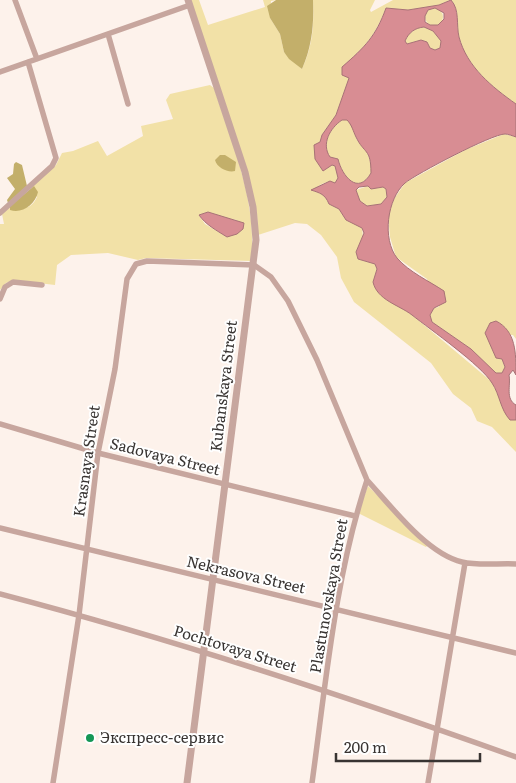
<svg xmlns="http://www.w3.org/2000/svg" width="516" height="783" font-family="Literata,serif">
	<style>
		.green { fill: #f2e1a7; fill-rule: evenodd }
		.forest { fill: #c3af6a }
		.water { fill: #d88d93; stroke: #a87276; fill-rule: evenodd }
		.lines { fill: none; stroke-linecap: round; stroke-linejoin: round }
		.minor { stroke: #c7a69e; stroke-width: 5.5 }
		.tertiary { stroke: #c7a69e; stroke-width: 7 }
		.poi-dot { fill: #159756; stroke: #fff; stroke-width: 2 }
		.labels { text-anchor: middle; stroke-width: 4; stroke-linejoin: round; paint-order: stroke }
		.street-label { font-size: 15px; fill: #383432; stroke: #fff }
		.poi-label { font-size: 15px; fill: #383432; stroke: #fff; text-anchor: start }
	</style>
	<rect width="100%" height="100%" fill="#fdf2eb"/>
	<!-- green -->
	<path class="green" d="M191,0H199L208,25L265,7L263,0H276L271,1L270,18L280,34L284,52L302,69C313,45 314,25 313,0H375L370,10L371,12L393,0H450L439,5L408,10L386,8C375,36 365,47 342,67L349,78L336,115L322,135L315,158L323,171L332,165L335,166L338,178L335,183C327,180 319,184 314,191C322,192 326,197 329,204L339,209L346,220L362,227L363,239L356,252L358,259L375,264L377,269L373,282L396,304L411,314L492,382L510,420H516V452L492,427L477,421L471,408L453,394L431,363L354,302L341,278L337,257L321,235L307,224L295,223L258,235L257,214Z
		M451,0H516V104C492,87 467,67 459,37C456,24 460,10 451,0Z
		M425 17a9 9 0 1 1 18 0a9 9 0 1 1-18 0Z
		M424,27L433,31L441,41L440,48L435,50L430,48L427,42L421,40L407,44L405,41C409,32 415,28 424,27Z
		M210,85L214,88C232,144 258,202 251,261L146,258L138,260L108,253L71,255L57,265L55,285L13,280L6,283L0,290V224H4L2,214L10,206C23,209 31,210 37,197L32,187L56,165L62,153L73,151L98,141L107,156L143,136L141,126L173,119L166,100L170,94ZM208,212L227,219L237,220L227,237L205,224L199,215Z
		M342,120H347L351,123L357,140L366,149L371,164V173C358,196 342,176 338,159L330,157C321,144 330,128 342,120Z
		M504,134L516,137V339L513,335L485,333L502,359L505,368L502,373H495L471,349L432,322L430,315L434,308L439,307L427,279L396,257L390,237L388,215L394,199L405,183L465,150Z
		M368,186L371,189L383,187L386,189L387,197L381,204L367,206L360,201L356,190Z
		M368,486L428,545L426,547L358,513Z"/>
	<!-- forest -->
	<path class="forest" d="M276,0H313C314,25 312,46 302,69L289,59L284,52L280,34L270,18L267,6Z
		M220,155H225L236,162L235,171C228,173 217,168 215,160Z
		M16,162L22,165L27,186L8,203L7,200L15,189L7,178L13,174L14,164Z
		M34,186L38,192C35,205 22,214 10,210V206Z"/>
	<!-- water -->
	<path class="water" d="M451,0C460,10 456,24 459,37C467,67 492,87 516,104V137C513,136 508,134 505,134C492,134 416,174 405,183C387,199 382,239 397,258C409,272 429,281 444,291L446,302L434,308L430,315L432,322L471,349L496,373H502L505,367L502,359L496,358L485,333L490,323L496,321C516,331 516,353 516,375L513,370L509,375C511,385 505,399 516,405V420H510C500,409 500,395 492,383C481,365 431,330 412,315C399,305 377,300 373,282L377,269L375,264L358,259L356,252L364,233L362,228L346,220L339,209L329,204C325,194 320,193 311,190L330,181L335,183L338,178L335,166L332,165L323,171L315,159L314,145L320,142L322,135L336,115L349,78L342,75V67C365,47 376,36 386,8L408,10L439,5ZM435,8L444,13V19L438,25H430L425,22V16L428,10ZM424,27L433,31L441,41L440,48L435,50L430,48L427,42L421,40L407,44L405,41C409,32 415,28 424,27ZM342,120H347C352,125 353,131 356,137C364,154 371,148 371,173C358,196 342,176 338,159L330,157C321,144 330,128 342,120ZM368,186L371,189L383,187L386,189L387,197L381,204L367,206L360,201L356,190L359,187Z
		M208,212L244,223L243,229L237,234L227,237C216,230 206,225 199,215Z"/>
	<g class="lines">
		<!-- minor -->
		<path class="minor" d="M15,0L37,59
			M108,34L128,104
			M0,72L190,5
			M0,213L52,166L56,158L28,62
			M0,299L5,287L13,282L42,285
			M0,424L98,453L355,516
			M367,480C391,506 427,554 462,562C479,566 499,563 516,564
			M0,528L516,653
			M0,594C175,640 346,696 516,757
			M53,783L79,615L98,453L115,369L127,279L136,264L147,261L254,265L271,277L288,301L317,360L367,480C335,577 326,682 312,783
			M428,783L465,563"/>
		<!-- tertiary -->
		<path class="tertiary" d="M187,783L256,240L253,207L245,172L188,0"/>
	</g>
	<!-- markers -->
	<circle class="poi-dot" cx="90" cy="738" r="5"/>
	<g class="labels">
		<!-- street labels -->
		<g class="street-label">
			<text transform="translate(224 386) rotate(-83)" y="5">Kubanskaya Street</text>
			<text transform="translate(165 457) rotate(14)" y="5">Sadovaya Street</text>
			<text transform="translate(87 461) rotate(-82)" y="5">Krasnaya Street</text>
			<text transform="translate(246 575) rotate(13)" y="5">Nekrasova Street</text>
			<text transform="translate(329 596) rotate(-80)" y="5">Plastunovskaya Street</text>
			<text transform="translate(235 649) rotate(17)" y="5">Pochtovaya Street</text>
		</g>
		<!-- poi labels -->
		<g class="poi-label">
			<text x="100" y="743">Экспресс-сервис</text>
		</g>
	</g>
	<!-- scale -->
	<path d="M336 753v8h144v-8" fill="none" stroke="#383432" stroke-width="2.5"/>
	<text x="344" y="753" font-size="15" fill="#383432" stroke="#ffffff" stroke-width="4" paint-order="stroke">200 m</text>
</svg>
